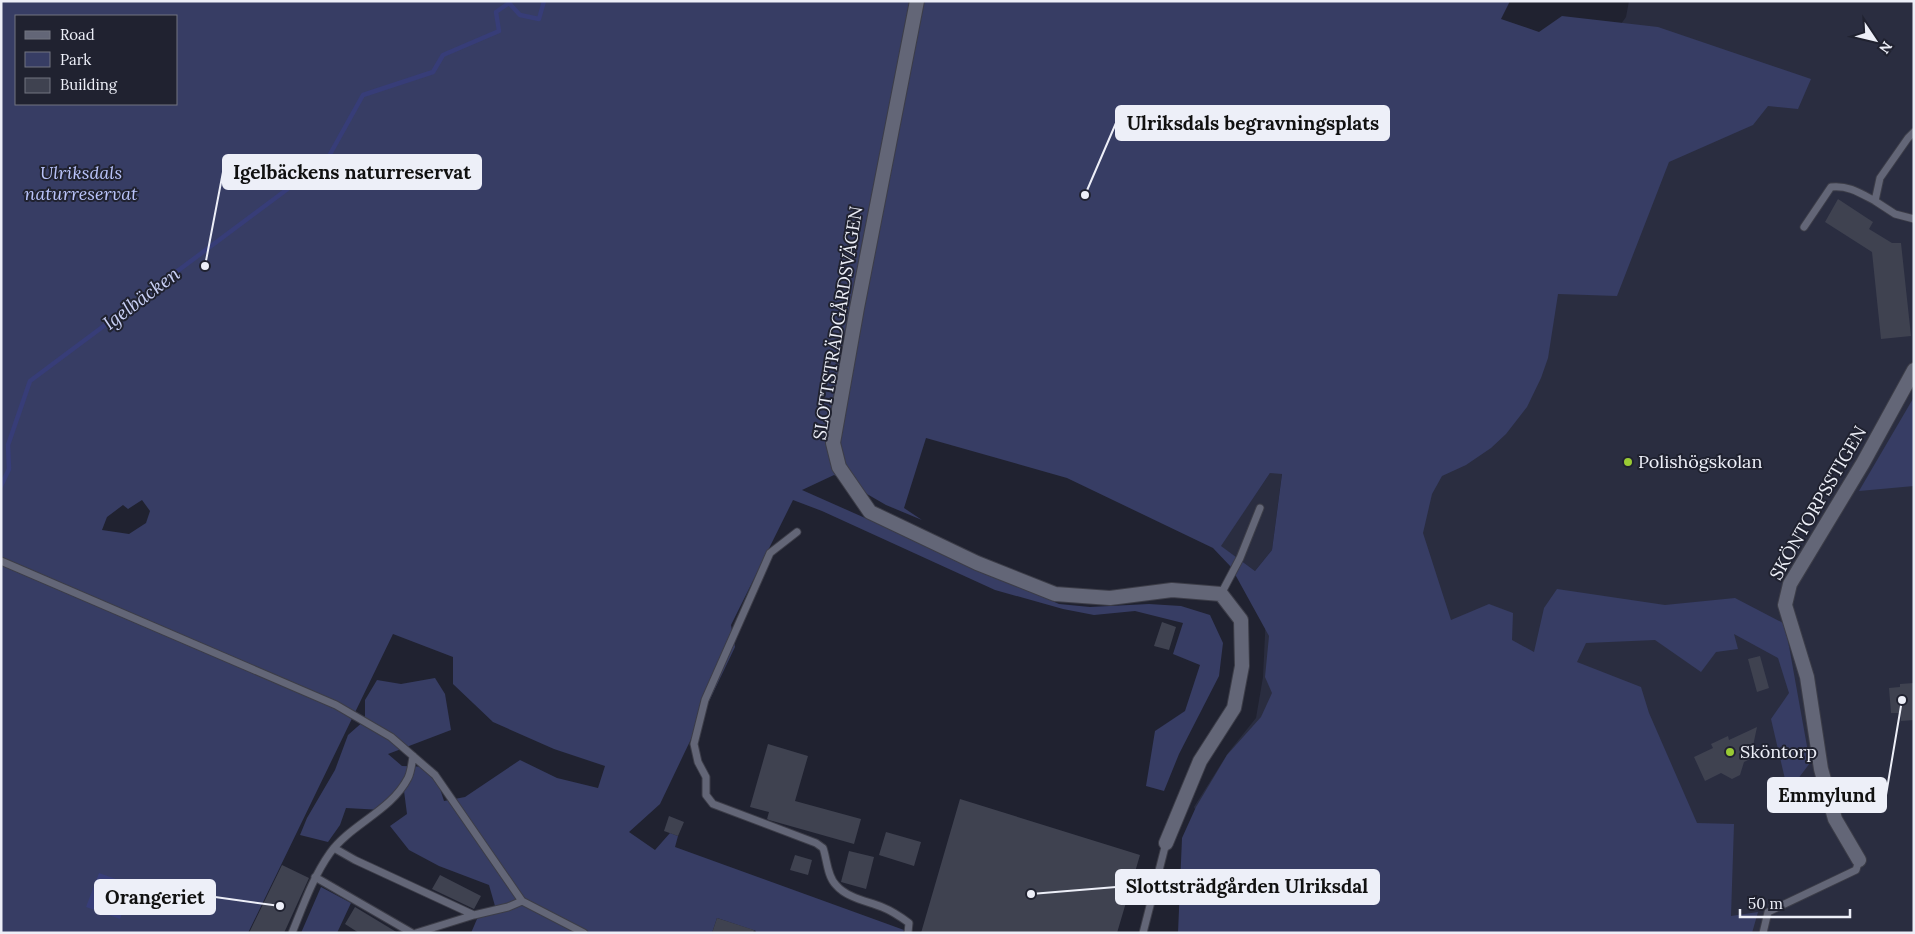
<svg xmlns="http://www.w3.org/2000/svg" width="1915" height="934" font-family="Lora,serif">
	<style>
		.built { fill: #2a2d40 }
		.green { fill: #373d64; fill-rule: evenodd }
		.water { fill: #373d78 }
		.lines { fill: none; stroke-linecap: round; stroke-linejoin: round }
		.stream { stroke: #373d78; stroke-width: 4.5 }
		.building { fill: #3f4250 }
		.service-casing { stroke: #3c3d48; stroke-width: 9 }
		.minor-casing { stroke: #3c3d48; stroke-width: 16 }
		.service { stroke: #636677; stroke-width: 7 }
		.minor { stroke: #636677; stroke-width: 14 }
		.poi-dot { fill: #9acb34; stroke: #202230; stroke-width: 2 }
		.labels { text-anchor: middle; stroke-width: 4; stroke-linejoin: round; paint-order: stroke }
		.park-label { font-size: 18px; font-style: italic; fill: #b9c3f9; stroke: #202230 }
		.street-label { font-size: 18px; fill: #edeff8; stroke: #202230 }
		.poi-label { font-size: 18px; fill: #edeff8; stroke: #202230; text-anchor: start }
		.water-label { font-size: 19px; font-style: italic; fill: #c9d0f5; stroke: #202230 }
		.leader { fill: none; stroke: #edeff8; stroke-width: 2 }
		.callout-dot { fill: #edeff8; stroke: #202230; stroke-width: 2 }
		.callout { fill: #edeff8; stroke: #edeff8; stroke-width: 2 }
		.callout-label { font-size: 19px; text-anchor: middle; font-weight: bold; fill: #111 }
	</style>
	<rect width="100%" height="100%" fill="#202230"/>
	<!-- built -->
	<path class="built" d="M1629,1H1914V933H1243L1194,807L1228,753L1256,718L1263,677L1266,614L1473,229L1626,17Z
		M1270,473H1282L1272,550L1255,571L1220,546Z"/>
	<!-- green -->
	<path class="green" d="M1,1H1510L1501,19L1539,32L1562,16L1658,27L1811,79L1798,109L1768,106L1753,125L1669,162L1617,296L1558,294L1548,358L1541,378L1527,407L1506,434L1491,448L1466,465L1442,476L1432,494L1423,533L1451,620L1489,604L1513,613L1512,640L1534,652L1544,608L1557,589L1665,605L1735,598L1785,624L1810,763L1788,792L1771,719L1789,693L1778,658L1734,634L1738,649L1716,652L1701,672L1655,640L1586,643L1577,662L1641,687L1649,713L1697,823L1734,824L1731,916L1758,912L1752,933H1178L1182,838L1196,807L1227,755L1261,717L1272,693L1265,677L1269,636L1231,567L1213,548L1067,478L926,438L904,508L922,520L886,505L834,475L802,490L1059,604L1090,607L1149,604L1181,606L1210,615L1223,643L1219,676L1179,754L1164,791L1146,786L1155,731L1185,711L1200,665L1173,654L1183,623L1135,611L1094,615L1063,609L995,590L822,511L793,500L731,625L735,647L660,804L629,832L655,850L670,833L678,836L675,847L904,930L903,933H755L756,931L717,918L712,933H471L477,919L495,906L489,885L439,866L409,850L390,826L407,814L404,791L382,810L346,808L340,825L328,842L300,835L307,818L335,770L348,735L365,720V700L377,680L401,684L435,678L445,694L451,730L388,754L402,766L433,767L444,801L465,797L520,760L557,778L598,788L605,766L554,749L493,722L453,684V657L393,634L248,933H1ZM16,16H176V104H16ZM1270,473L1282,474L1272,550L1255,571L1221,546ZM142,500L150,511L146,523L129,534L102,530L107,517L123,505L128,509Z
		M1914,397V486L1859,491Z
		M321,887L351,903L337,933H301Z"/>
	<!-- water -->
	<path class="water" d="M99,873L133,885L120,919L86,907Z"/>
	<g class="lines">
		<!-- stream -->
		<path class="stream" d="M1,486L9,469L8,445L30,381L313,170L329,156L363,95L433,72L443,55L499,31L496,12L509,3L520,15L539,19L544,1"/>
	</g>
	<!-- building -->
	<path class="building" d="M1838,199L1873,222L1869,229L1892,243H1901L1911,336L1881,339L1872,252L1825,222Z
		M1162,622L1176,627L1169,650L1154,646Z
		M1760,656L1769,688L1757,692L1748,659Z
		M1914,683V720L1901,721L1900,713H1891L1889,688L1900,687V684Z
		M1757,727L1753,746L1758,755L1744,762L1740,775L1732,779L1721,773L1705,781L1694,757L1713,748L1711,744L1728,736L1729,740Z
		M768,744L808,756L795,801L861,819L854,844L769,820L767,819L769,812L750,807Z
		M960,799L1140,855L1117,933H921Z
		M669,816L684,822L678,836L664,831Z
		M886,832L921,842L914,866L879,855Z
		M849,851L874,857L866,889L841,882Z
		M795,855L812,860L808,875L790,870Z
		M282,865L309,878L284,933H249Z
		M440,875L481,896L474,909L432,889Z
		M355,907L398,933H359L345,924Z
		M717,918L754,930L753,933H712Z"/>
	<g class="lines">
		<defs>
			<path id="service" d="M1914,132L1908,138L1880,178L1875,201L1895,214L1914,219
				M1804,227L1831,187C1848,185 1860,193 1875,201
				M797,532L770,553L705,700L694,744L698,762L706,777V795L713,804L816,843L823,848C827,859 827,876 836,885C847,898 867,901 882,907C892,911 901,917 909,923L908,933
				M1,561L336,705L391,737L435,775L522,901L584,933
				M1221,594L1240,558L1260,508
				M334,848L355,860L474,915L508,907L522,901
				M315,877L412,933
				M292,933C303,906 313,877 330,853C351,824 391,811 408,778C411,772 412,763 413,756
				M416,933L474,915
				M1143,933L1166,843
				M1763,933L1768,912L1856,870L1859,860"/>
			<path id="minor" d="M917,1L857,308L833,443L839,467L870,512L977,563L1055,594L1110,598L1172,590L1221,594L1241,620L1242,666L1234,708L1200,761L1166,843
				M1859,860L1835,819L1821,769L1807,677L1785,605L1790,584L1863,463L1914,370"/>
		</defs>
		<!-- service casing -->
		<use href="#service" class="service-casing"/>
		<!-- minor casing -->
		<use href="#minor" class="minor-casing"/>
		<!-- service -->
		<use href="#service" class="service"/>
		<!-- minor -->
		<use href="#minor" class="minor"/>
	</g>
	<!-- markers -->
	<g class="poi-dot">
		<circle cx="1628" cy="462" r="5"/>
		<circle cx="1730" cy="752" r="5"/>
	</g>
	<g class="labels">
		<!-- park labels -->
		<g class="park-label">
			<text x="81" y="179">Ulriksdals<tspan x="81" dy="21">naturreservat</tspan></text>
		</g>
		<!-- street labels -->
		<g class="street-label">
			<text transform="translate(838 323) rotate(-81)" y="6">SLOTTSTRÄDGÅRDSVÄGEN</text>
			<text transform="translate(1818 503) rotate(-60)" y="6">SKÖNTORPSSTIGEN</text>
		</g>
		<!-- poi labels -->
		<g class="poi-label">
			<text x="1638" y="468">Polishögskolan</text>
			<text x="1740" y="758">Sköntorp</text>
		</g>
		<!-- water labels -->
		<g class="water-label">
			<text transform="translate(141 298) rotate(-37)" y="7">Igelbäcken</text>
		</g>
	</g>
	<!-- callouts -->
	<path class="leader" d="M1085 195L1116 123M205 266L223 172M1902 700L1886 795M1031 894L1116 887M280 906L215 897"/>
	<g class="callout-dot">
		<circle cx="1085" cy="195" r="5"/>
		<circle cx="205" cy="266" r="5"/>
		<circle cx="1902" cy="700" r="5"/>
		<circle cx="1031" cy="894" r="5"/>
		<circle cx="280" cy="906" r="5"/>
	</g>
	<g class="callout">
		<rect x="1116" y="106" width="273" height="34" rx="5"/>
		<rect x="223" y="155" width="258" height="34" rx="5"/>
		<rect x="1768" y="778" width="118" height="34" rx="5"/>
		<rect x="1116" y="870" width="263" height="34" rx="5"/>
		<rect x="95" y="880" width="120" height="34" rx="5"/>
	</g>
	<g class="callout-label">
		<text x="1253" y="130">Ulriksdals begravningsplats</text>
		<text x="352" y="179">Igelbäckens naturreservat</text>
		<text x="1827" y="802">Emmylund</text>
		<text x="1247" y="893">Slottsträdgården Ulriksdal</text>
		<text x="155" y="904">Orangeriet</text>
	</g>
	<!-- border -->
	<rect width="1915" height="934" fill="none" stroke="#edeff8" stroke-width="5"/>
	<!-- legend -->
	<rect x="15" y="15" width="162" height="90" fill="#202230" stroke="#727480"/>
	<rect x="25" y="31" width="25" height="8" fill="#636677" stroke="#727480"/>
	<text x="60" y="40" font-size="15" fill="#edeff8">Road</text>
	<rect x="25" y="52" width="25" height="15" fill="#373d64" stroke="#727480"/>
	<text x="60" y="65" font-size="15" fill="#edeff8">Park</text>
	<rect x="25" y="78" width="25" height="15" fill="#3f4250" stroke="#727480"/>
	<text x="60" y="90" font-size="15" fill="#edeff8">Building</text>
	<!-- north arrow -->
	<g transform="translate(1875 40) rotate(125)" stroke="#202230" stroke-width="4" paint-order="stroke">
	<path d="M0-4L9 19L0 12L-9 19Z" fill="#edeff8"/>
	<text y="-8" font-size="14" font-weight="bold" text-anchor="middle" fill="#edeff8">N</text>
	</g>
	<!-- scale -->
	<path d="M1740 909v8h110v-8" fill="none" stroke="#edeff8" stroke-width="2.5"/>
	<text x="1748" y="909" font-size="15" fill="#edeff8" stroke="#202230" stroke-width="4" paint-order="stroke">50 m</text>
</svg>
